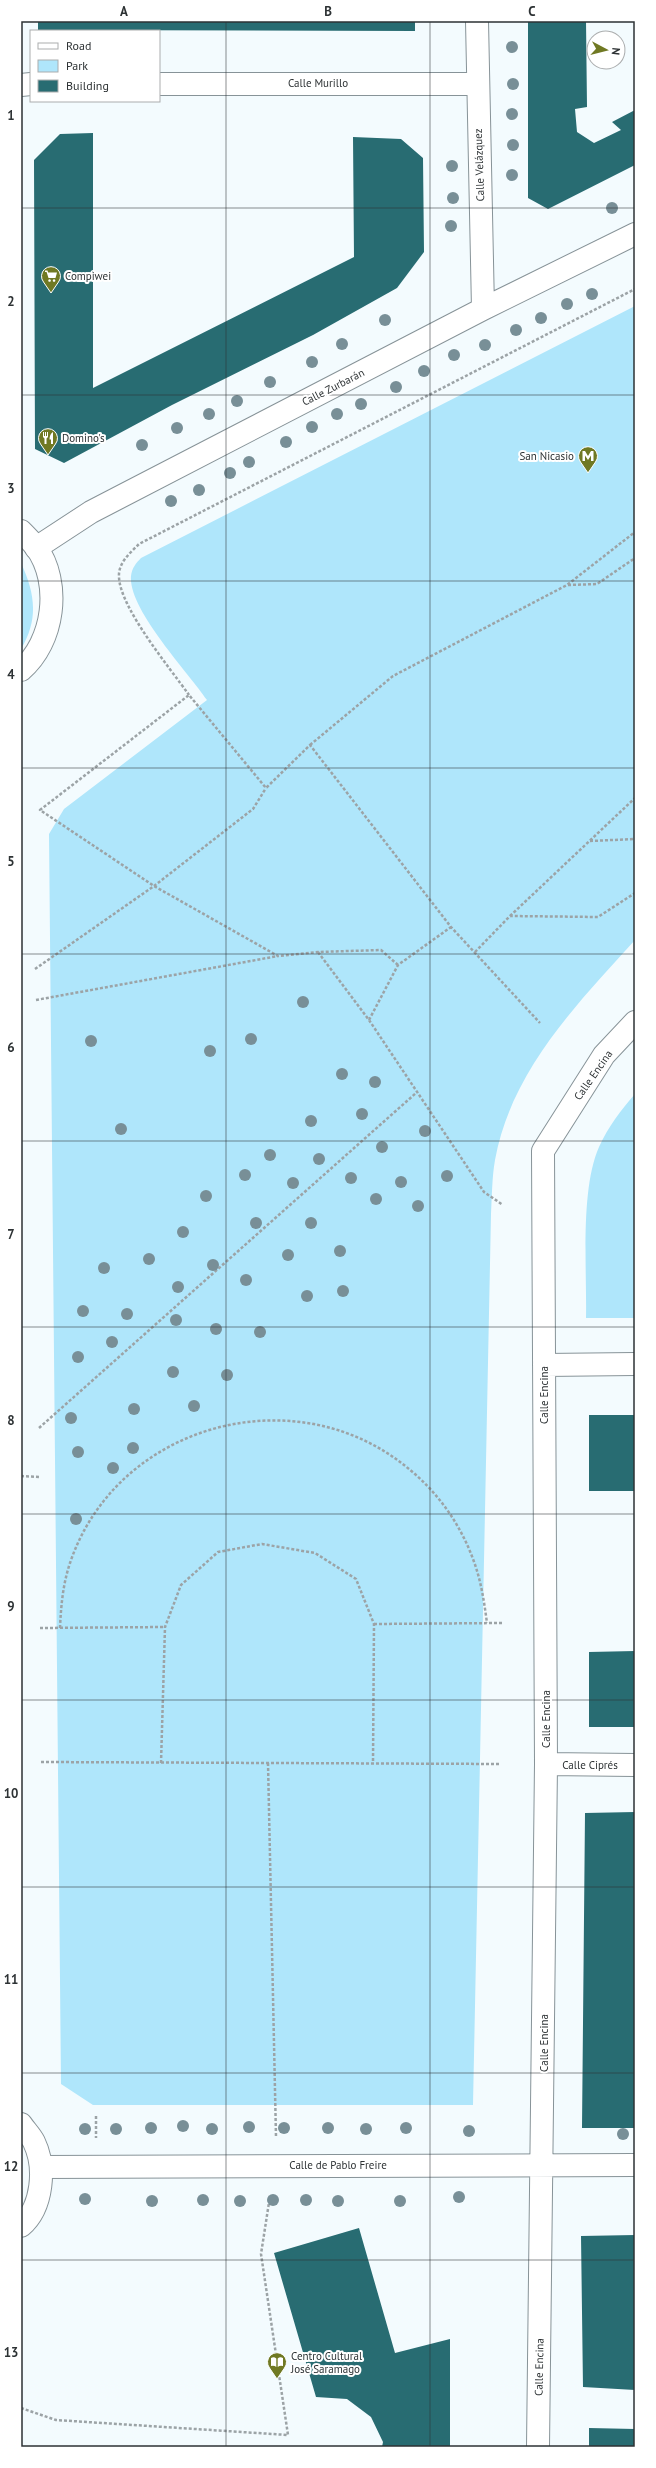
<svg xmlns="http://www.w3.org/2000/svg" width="656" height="2468" font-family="'PT Sans',sans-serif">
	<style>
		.green { fill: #afe6fb }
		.building { fill: #286c72 }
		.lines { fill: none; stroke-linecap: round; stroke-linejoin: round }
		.minor-casing { stroke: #879398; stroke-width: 24 }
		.major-casing { stroke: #879398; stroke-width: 24 }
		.path { stroke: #9ca3a6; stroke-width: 2.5; stroke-dasharray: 3 2; stroke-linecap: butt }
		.minor { stroke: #fff; stroke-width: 22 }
		.major { stroke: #fff; stroke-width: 22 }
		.tree { fill: #788f97 }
		.grid { fill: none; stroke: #2d3234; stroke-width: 1; stroke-opacity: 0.55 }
		.labels { text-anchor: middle; stroke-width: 4; stroke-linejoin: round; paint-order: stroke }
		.street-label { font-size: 11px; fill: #2d3234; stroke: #fff }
		.poi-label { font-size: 11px; fill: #2d3234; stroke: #fff; text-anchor: start }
		.neatline { fill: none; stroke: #2d3234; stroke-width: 1.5 }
		.grid-label { font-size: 13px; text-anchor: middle; font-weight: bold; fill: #2d3234 }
	</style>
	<rect width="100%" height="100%" fill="#f3fbfe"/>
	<!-- green -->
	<path class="green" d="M635,306V940C577,1004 511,1071 495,1160C492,1177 492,1196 491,1214L473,2105H93L61,2084L49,834L64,809L207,700C188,672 128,609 131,576C132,568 136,563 141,558Z
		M21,563C35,593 39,619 21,649Z
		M635,1094V1318H586C587,1270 580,1190 599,1147C608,1127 621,1110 635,1094Z"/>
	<!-- building -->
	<path class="building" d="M38,21H415V31L38,30Z
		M528,21H586L587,107L575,109L577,132L594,143L621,130L612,122L635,110V165L548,209L528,198Z
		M93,133V388L354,257L353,137L401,139L423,158L424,252L397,288L313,335L172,405L64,463L35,449L34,160L60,134Z
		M589,1415H635V1491H589Z
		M635,1651V1727H589V1652Z
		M635,1812V2128H582L585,1813Z
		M359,2228L395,2353L450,2339V2447H382L383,2442L371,2417L347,2399L316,2397L274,2253Z
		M635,2235V2390L583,2387L581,2236Z
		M589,2428L635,2429V2447H589Z"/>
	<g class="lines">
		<defs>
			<path id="minor" d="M477,21L483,309
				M159,84H476
				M21,85L31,84
				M36,548L91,512L118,498L483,309L635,234
				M544,1365L635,1364
				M546,1764L635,1765
				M41,2167L635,2165
				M538,2447L546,1764L543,1151L604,1055L635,1022"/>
			<path id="major" d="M21,531C26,536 31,541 36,547C62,583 54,642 21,670
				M21,2124C25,2130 31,2136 34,2142C46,2167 43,2207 21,2226"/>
		</defs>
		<!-- minor casing -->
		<use href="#minor" class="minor-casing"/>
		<!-- major casing -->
		<use href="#major" class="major-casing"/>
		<!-- path -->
		<path class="path" d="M568,585L597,584L635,558
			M189,695C170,668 120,608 119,577C118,563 130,553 139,544L635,289
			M310,745L393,676L567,585L635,532
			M590,841L635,839
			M510,916L635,798
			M318,952L369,1020L484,1192L503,1205
			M475,952L510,916L598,917L635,893
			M398,965L381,950L318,952L278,956L154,886L40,810L189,695L266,788L310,745L451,927L540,1023
			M35,969L154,886L253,809L266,788
			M36,1000L278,956
			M369,1020L398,965L451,927
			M39,1428L416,1093
			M21,1476L39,1477
			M374,1624L503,1623
			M40,1628L165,1627
			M60,1628C61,1605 63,1584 70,1563C116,1426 291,1376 404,1465C435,1489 459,1521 473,1559C481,1580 484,1601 487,1623
			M41,1762L500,1764
			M161,1763L165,1627L181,1585L218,1552L262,1544L315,1553L356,1579L374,1624L373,1763
			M268,1763L276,2137
			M96,2116V2138
			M21,2408L56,2420L288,2435L261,2254L270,2196"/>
		<!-- minor -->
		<use href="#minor" class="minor"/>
		<!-- major -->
		<use href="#major" class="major"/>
	</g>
	<!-- trees -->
	<g class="tree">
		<circle cx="512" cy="47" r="6"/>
		<circle cx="513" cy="84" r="6"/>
		<circle cx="512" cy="114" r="6"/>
		<circle cx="513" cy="145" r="6"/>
		<circle cx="452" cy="166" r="6"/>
		<circle cx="512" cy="175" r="6"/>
		<circle cx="453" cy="198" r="6"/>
		<circle cx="612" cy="208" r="6"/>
		<circle cx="451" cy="226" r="6"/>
		<circle cx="592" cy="294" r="6"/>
		<circle cx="567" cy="304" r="6"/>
		<circle cx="541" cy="318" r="6"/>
		<circle cx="385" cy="320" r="6"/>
		<circle cx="516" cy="330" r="6"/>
		<circle cx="342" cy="344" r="6"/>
		<circle cx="485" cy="345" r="6"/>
		<circle cx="454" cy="355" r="6"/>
		<circle cx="312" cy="362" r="6"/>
		<circle cx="424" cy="371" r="6"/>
		<circle cx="270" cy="382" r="6"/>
		<circle cx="396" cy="387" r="6"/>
		<circle cx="237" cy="401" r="6"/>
		<circle cx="361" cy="404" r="6"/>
		<circle cx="209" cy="414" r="6"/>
		<circle cx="337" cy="414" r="6"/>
		<circle cx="312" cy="427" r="6"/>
		<circle cx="177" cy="428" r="6"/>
		<circle cx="286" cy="442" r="6"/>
		<circle cx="142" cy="445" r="6"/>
		<circle cx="249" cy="462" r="6"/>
		<circle cx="230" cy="473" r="6"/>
		<circle cx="199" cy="490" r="6"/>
		<circle cx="171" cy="501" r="6"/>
		<circle cx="303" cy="1002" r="6"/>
		<circle cx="251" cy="1039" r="6"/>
		<circle cx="91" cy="1041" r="6"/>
		<circle cx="210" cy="1051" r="6"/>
		<circle cx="342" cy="1074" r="6"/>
		<circle cx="375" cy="1082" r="6"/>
		<circle cx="362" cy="1114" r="6"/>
		<circle cx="311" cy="1121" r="6"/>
		<circle cx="121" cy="1129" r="6"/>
		<circle cx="425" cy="1131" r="6"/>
		<circle cx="382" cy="1147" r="6"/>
		<circle cx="270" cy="1155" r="6"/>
		<circle cx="319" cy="1159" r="6"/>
		<circle cx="245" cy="1175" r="6"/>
		<circle cx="447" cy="1176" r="6"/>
		<circle cx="351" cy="1178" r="6"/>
		<circle cx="401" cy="1182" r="6"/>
		<circle cx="293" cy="1183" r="6"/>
		<circle cx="206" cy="1196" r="6"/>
		<circle cx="376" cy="1199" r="6"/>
		<circle cx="418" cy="1206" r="6"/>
		<circle cx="256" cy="1223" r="6"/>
		<circle cx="311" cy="1223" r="6"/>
		<circle cx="183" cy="1232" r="6"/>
		<circle cx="340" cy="1251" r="6"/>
		<circle cx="288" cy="1255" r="6"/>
		<circle cx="149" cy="1259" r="6"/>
		<circle cx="213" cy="1265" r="6"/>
		<circle cx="104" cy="1268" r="6"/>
		<circle cx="246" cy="1280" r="6"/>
		<circle cx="178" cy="1287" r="6"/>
		<circle cx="343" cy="1291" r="6"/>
		<circle cx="307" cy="1296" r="6"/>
		<circle cx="83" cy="1311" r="6"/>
		<circle cx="127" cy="1314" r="6"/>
		<circle cx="176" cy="1320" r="6"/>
		<circle cx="216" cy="1329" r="6"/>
		<circle cx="260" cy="1332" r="6"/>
		<circle cx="112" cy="1342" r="6"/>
		<circle cx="78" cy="1357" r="6"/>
		<circle cx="173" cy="1372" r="6"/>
		<circle cx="227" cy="1375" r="6"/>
		<circle cx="194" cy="1406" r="6"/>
		<circle cx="134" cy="1409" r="6"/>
		<circle cx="71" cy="1418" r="6"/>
		<circle cx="133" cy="1448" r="6"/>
		<circle cx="78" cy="1452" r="6"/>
		<circle cx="113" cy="1468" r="6"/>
		<circle cx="76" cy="1519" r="6"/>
		<circle cx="183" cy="2126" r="6"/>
		<circle cx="249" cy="2127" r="6"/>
		<circle cx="151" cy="2128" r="6"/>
		<circle cx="284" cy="2128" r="6"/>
		<circle cx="328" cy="2128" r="6"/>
		<circle cx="406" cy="2128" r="6"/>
		<circle cx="85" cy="2129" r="6"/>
		<circle cx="116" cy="2129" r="6"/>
		<circle cx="212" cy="2129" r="6"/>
		<circle cx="366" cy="2129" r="6"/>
		<circle cx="469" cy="2131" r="6"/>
		<circle cx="623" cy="2134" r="6"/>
		<circle cx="459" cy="2197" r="6"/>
		<circle cx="85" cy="2199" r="6"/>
		<circle cx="203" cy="2200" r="6"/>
		<circle cx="273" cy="2200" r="6"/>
		<circle cx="306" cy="2200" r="6"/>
		<circle cx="152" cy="2201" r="6"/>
		<circle cx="240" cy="2201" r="6"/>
		<circle cx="338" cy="2201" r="6"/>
		<circle cx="400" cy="2201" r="6"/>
	</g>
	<!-- grid -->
	<path class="grid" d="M226,21V2447M430,21V2447M21,208H635M21,395H635M21,581H635M21,768H635M21,954H635M21,1141H635M21,1327H635M21,1514H635M21,1700H635M21,1887H635M21,2073H635M21,2260H635"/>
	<!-- icons -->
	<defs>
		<symbol id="supermarket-pin" viewBox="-11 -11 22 30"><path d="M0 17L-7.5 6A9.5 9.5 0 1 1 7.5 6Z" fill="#707923" stroke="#fff"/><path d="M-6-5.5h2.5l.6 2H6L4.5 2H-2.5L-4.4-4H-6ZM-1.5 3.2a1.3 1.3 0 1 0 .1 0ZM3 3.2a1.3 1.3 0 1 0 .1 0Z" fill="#fff"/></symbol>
		<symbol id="restaurant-pin" viewBox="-11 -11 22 30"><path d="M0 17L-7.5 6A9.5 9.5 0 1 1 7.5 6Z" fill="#707923" stroke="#fff"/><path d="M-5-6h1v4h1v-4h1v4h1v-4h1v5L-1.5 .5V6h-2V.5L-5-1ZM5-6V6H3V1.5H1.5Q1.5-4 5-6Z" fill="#fff"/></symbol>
		<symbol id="metro-pin" viewBox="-11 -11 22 30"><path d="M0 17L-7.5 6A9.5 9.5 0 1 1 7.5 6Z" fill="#707923" stroke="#fff"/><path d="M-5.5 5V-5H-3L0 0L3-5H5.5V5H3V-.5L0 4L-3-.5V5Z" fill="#fff"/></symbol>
		<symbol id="library-pin" viewBox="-11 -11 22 30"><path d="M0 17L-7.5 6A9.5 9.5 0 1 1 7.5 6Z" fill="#707923" stroke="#fff"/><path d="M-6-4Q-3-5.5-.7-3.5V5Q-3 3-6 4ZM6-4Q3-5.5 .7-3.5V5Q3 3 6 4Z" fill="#fff"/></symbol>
	</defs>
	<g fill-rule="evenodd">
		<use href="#supermarket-pin" x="40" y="265" width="22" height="30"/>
		<use href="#restaurant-pin" x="37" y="427" width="22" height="30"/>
		<use href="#metro-pin" x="577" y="445" width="22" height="30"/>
		<use href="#library-pin" x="266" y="2351" width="22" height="30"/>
	</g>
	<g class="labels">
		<!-- street labels -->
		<g class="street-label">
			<text x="318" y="87">Calle Murillo</text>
			<text transform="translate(479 165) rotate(-92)" y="4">Calle Velázquez</text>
			<text transform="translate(333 387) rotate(-27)" y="4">Calle Zurbarán</text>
			<text transform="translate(593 1075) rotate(-55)" y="4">Calle Encina</text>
			<text transform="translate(544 1395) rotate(-90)" y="4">Calle Encina</text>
			<text transform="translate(546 1719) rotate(-90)" y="4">Calle Encina</text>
			<text x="590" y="1769">Calle Ciprés</text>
			<text transform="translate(544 2043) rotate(-90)" y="4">Calle Encina</text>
			<text x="338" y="2169">Calle de Pablo Freire</text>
			<text transform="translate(539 2367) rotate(-89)" y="4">Calle Encina</text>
		</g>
		<!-- poi labels -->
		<g class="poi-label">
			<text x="65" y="280">Compiwei</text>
			<text x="62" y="442">Domino's</text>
			<text x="574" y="460" text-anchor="end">San Nicasio</text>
			<text x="291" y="2360">Centro Cultural<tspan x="291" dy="13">José Saramago</tspan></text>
		</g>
	</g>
	<!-- border -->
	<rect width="656" height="2468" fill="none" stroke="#ffffff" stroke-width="44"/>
	<!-- legend -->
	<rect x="30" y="30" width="130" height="72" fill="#ffffff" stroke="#abadae"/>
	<rect x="38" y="43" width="20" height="6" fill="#ffffff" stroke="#abadae"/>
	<text x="66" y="50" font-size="12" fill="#2d3234">Road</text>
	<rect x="38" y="60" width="20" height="12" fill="#afe6fb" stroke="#abadae"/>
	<text x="66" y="70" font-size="12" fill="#2d3234">Park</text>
	<rect x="38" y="80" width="20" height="12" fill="#286c72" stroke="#abadae"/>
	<text x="66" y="90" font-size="12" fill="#2d3234">Building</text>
	<!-- north arrow -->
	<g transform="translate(606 50) rotate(97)"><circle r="19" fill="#ffffff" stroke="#abadae"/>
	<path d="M0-3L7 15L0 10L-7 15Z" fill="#707923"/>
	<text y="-6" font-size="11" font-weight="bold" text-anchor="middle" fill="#2d3234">N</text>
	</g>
	<rect x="22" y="22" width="612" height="2424" class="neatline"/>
	<g class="grid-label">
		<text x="124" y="16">A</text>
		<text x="328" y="16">B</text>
		<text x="532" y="16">C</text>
		<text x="11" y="120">1</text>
		<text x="11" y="306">2</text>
		<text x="11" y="493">3</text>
		<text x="11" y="679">4</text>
		<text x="11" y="866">5</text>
		<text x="11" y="1052">6</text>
		<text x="11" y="1239">7</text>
		<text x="11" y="1425">8</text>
		<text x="11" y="1611">9</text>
		<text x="11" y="1798">10</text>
		<text x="11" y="1984">11</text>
		<text x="11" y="2171">12</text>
		<text x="11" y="2357">13</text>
	</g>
</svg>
